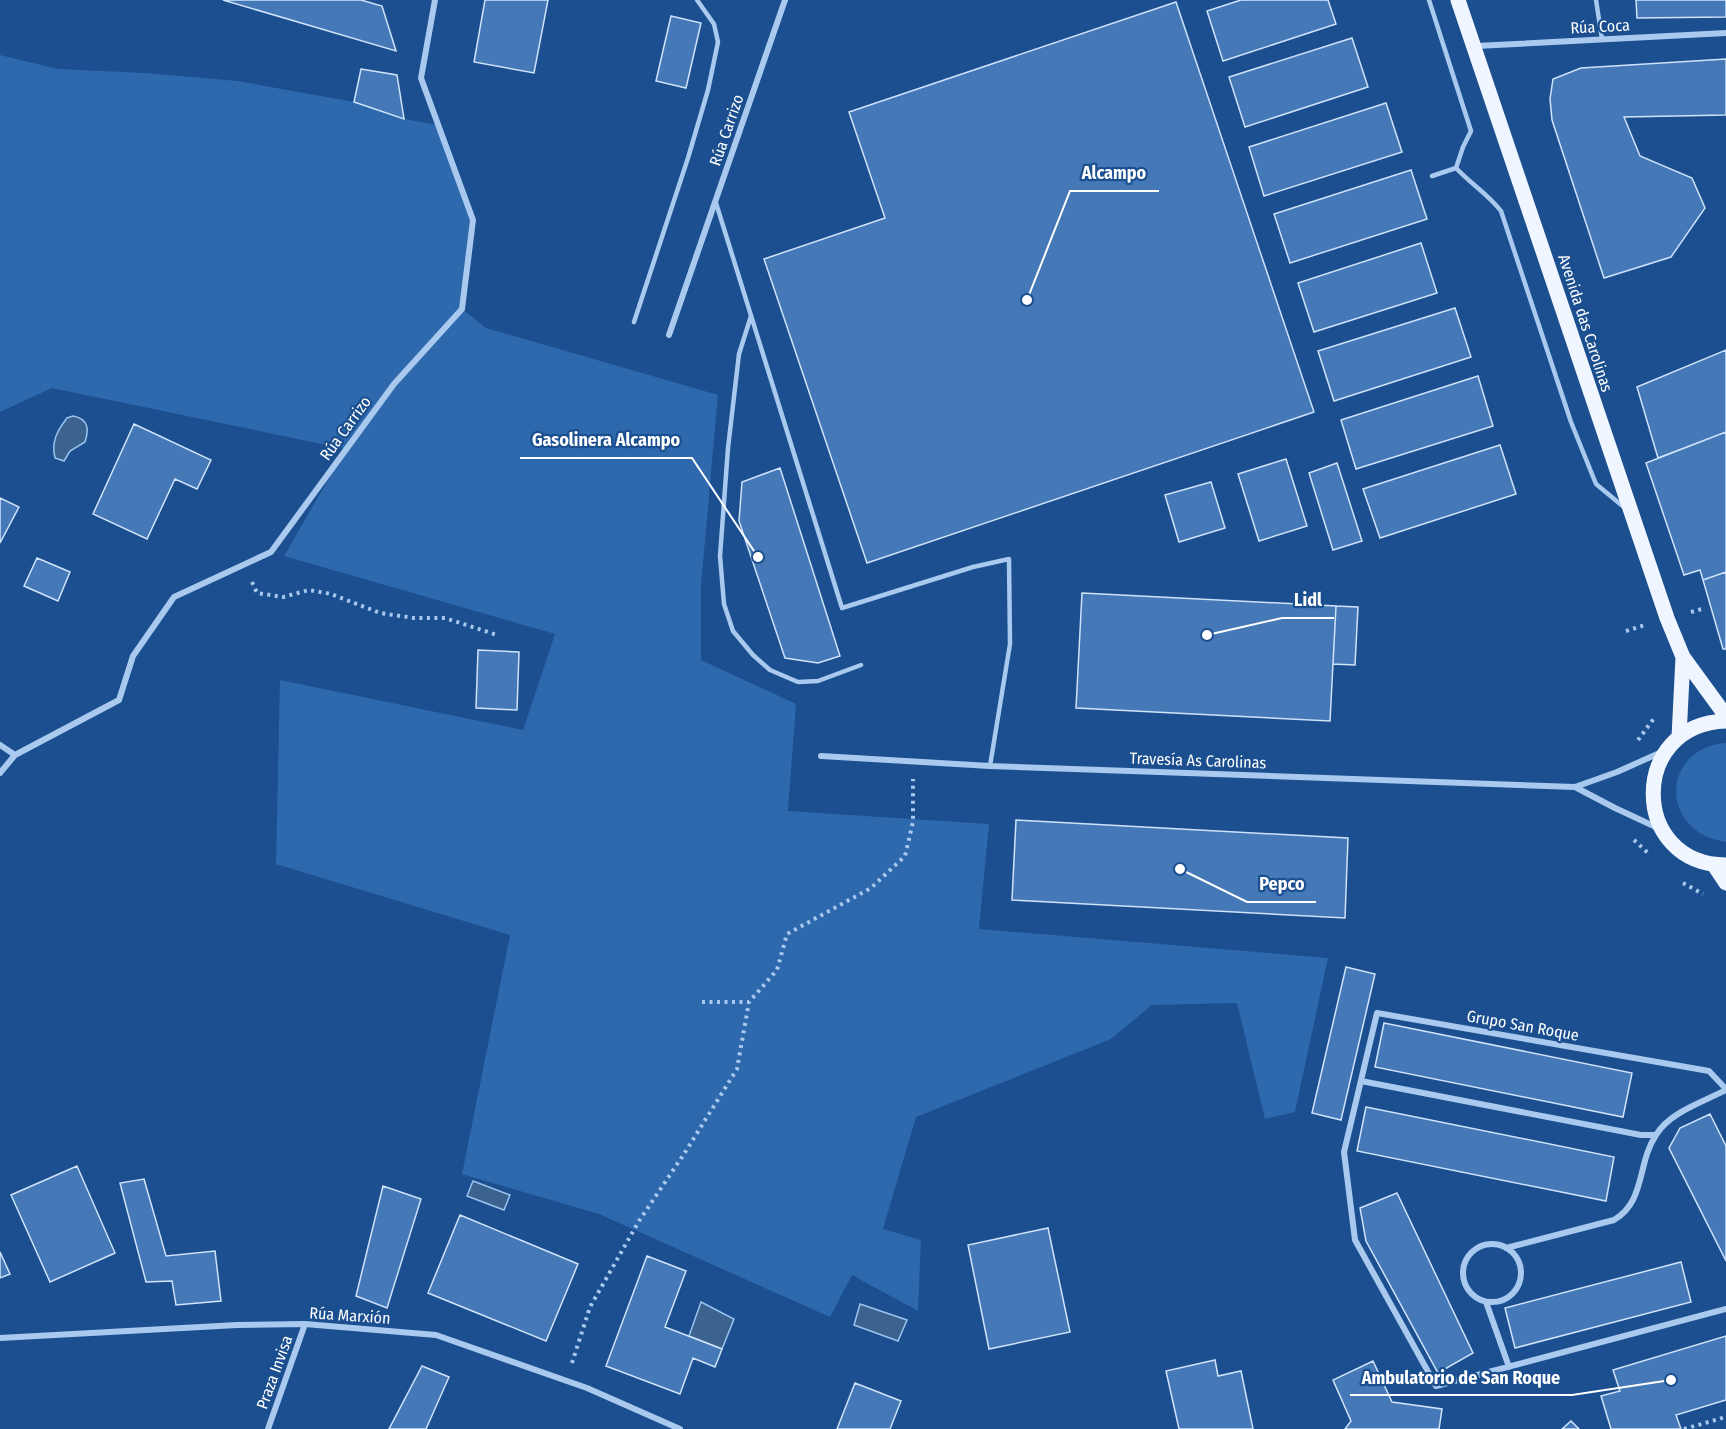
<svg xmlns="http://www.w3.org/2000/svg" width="1726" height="1429" font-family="'Fira Sans Condensed',sans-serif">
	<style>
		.green { fill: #2e69ad }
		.water { fill: #3c6290; stroke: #9cc4f0; stroke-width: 1.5 }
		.building { fill: #4478b7; stroke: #cfe3fa; stroke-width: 1.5 }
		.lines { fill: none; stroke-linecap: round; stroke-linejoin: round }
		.path { stroke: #a9c9ee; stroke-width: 4; stroke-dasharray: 3 4.5; stroke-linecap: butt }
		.service { stroke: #a9c9ee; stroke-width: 4.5 }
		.minor { stroke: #a9c9ee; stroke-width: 6 }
		.primary { stroke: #f0f6ff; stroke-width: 15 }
		.labels { text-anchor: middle; stroke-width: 4.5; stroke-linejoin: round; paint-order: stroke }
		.street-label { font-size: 16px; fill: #fff; stroke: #1b4f8f }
		.leader { fill: none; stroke: #fff; stroke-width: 2 }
		.callout-dot { fill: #fff; stroke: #1b4f8f; stroke-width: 2 }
		.callout-label { font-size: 18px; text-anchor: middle; font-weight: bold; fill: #fff; stroke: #1b4f8f; stroke-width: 4.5; stroke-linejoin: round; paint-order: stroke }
	</style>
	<rect width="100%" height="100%" fill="#1b4f8f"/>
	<!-- green -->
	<path class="green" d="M0,55L58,69L144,73L238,81L354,102L404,119L438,125L473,220L462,309L486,328L718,395L701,585V660L796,704L788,811L989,824L979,929L1328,958L1295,1112L1265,1119L1237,1003L1152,1005L1111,1039L916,1117L883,1229L921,1240L918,1311L852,1275L830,1317L599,1214L462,1174L510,935L276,864L280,680L523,730L555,634L284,556L346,449L52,388L0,412Z
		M1726,743V842C1657,832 1662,747 1726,743Z"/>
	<!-- water -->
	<path class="water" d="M73,416C89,419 89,430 85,442L70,451L64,461L55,458C51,442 57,431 67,418Z
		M473,1181L510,1195L504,1210L467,1196Z
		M701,1302L734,1319L722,1349L689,1336Z
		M860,1304L907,1320L898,1341L854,1325Z"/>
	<!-- building -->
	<path class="building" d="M223,0H361L382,6L396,51Z
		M485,0H548L534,73L474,62Z
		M1241,0H1328L1336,24L1223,61L1207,11Z
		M1636,0H1726V17L1637,18Z
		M1176,2L1314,412L867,563L764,259L885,218L849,112Z
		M671,16L701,23L686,88L656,81Z
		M1352,38L1368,87L1245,127L1229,77Z
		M1726,59V115L1624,117L1640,156L1692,178L1705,208L1671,257L1604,278L1552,120L1550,99L1553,79L1581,68Z
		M361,69L397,75L404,119L354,102Z
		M1386,103L1402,152L1264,196L1249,147Z
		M1411,170L1427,219L1290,263L1274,214Z
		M1421,243L1437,293L1314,332L1298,283Z
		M1455,308L1471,357L1334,401L1318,351Z
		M1726,350V432L1658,458L1637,387Z
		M1478,376L1493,426L1356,469L1341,420Z
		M134,424L211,460L197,489L175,479L147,539L93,514Z
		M1726,432V572L1703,580L1700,570L1684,575L1646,463Z
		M1500,445L1516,494L1380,538L1363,489Z
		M1286,459L1307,526L1259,541L1238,474Z
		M1337,463L1362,541L1333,550L1309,473Z
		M780,468L840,656L818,663L785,658L739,521L742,482Z
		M1211,482L1225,528L1179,542L1165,495Z
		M0,498L19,507L0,543Z
		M37,558L70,572L58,601L24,586Z
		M1726,572V649H1723L1703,580Z
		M1082,593L1336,606L1330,721L1076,708Z
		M1336,606L1358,607L1355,665L1333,664Z
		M478,650L519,652L517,710L476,708Z
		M1016,820L1348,838L1345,918L1012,900Z
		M1346,967L1375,974L1341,1120L1312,1113Z
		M1384,1023L1632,1073L1623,1117L1375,1067Z
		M1366,1107L1614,1157L1606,1201L1357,1151Z
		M1710,1114L1726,1146V1261L1669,1148L1680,1128Z
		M77,1166L115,1253L50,1282L11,1195Z
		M144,1179L166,1256L215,1251L221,1301L176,1305L172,1281L146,1282L120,1183Z
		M383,1186L421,1199L387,1308L356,1296Z
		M1397,1193L1473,1353L1438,1373L1366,1241L1360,1208Z
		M460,1215L578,1264L546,1341L428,1293Z
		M1048,1228L1070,1332L989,1349L968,1245Z
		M0,1252L10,1274L0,1278Z
		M647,1256L686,1271L665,1327L722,1349L715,1367L693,1358L680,1394L606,1366Z
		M1681,1262L1691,1302L1515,1348L1505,1308Z
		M1726,1336V1400L1676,1415L1681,1429H1611L1601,1396L1620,1391L1613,1370Z
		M1215,1360L1218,1376L1241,1371L1253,1429H1179L1166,1371Z
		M1373,1361L1392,1402L1442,1409L1439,1429H1345L1351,1421L1333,1380Z
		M422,1366L449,1377L426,1429H389Z
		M855,1383L901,1401L890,1429H837Z
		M1571,1421L1579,1429H1562Z"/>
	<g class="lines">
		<!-- path -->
		<path class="path" d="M252,582L257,593L283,597L309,590L331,594L380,613L414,618H445L497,635
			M1691,612L1702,609
			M1626,631L1645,625
			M1638,740L1655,717
			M1634,840L1648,853
			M1683,883L1703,894
			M702,1002H749L777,970L787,934L871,888L905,856L913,822V779
			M572,1363L590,1307L639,1221L684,1154L737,1069L749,1002
			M1684,1429L1726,1417"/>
		<!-- service -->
		<path class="service" d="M1429,0L1471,131L1463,147L1456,168C1471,184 1488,194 1501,211L1571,422L1596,484L1625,508
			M1596,0L1602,39
			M1432,176L1456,168
			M716,203L842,608L973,567L1009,559L1010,644L990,766
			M751,316L739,354L728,448L720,556L724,604L733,631L753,655L770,670L798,682L818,681L861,665
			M634,322L688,158L708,90L718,42L714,24L697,0"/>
		<!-- minor -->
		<path class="minor" d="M1476,46L1726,33
			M669,335L785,0
			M0,745L15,755L0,773
			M15,755L119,700L133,656L174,597L271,552L394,384L462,309L473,220L421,78L435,0
			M821,756L990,766L1575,787L1617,772L1664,751
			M1575,787L1615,808L1658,828
			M1361,1081L1641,1135H1655
			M1726,1089L1709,1071L1377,1013L1344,1152L1355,1240L1436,1386L1726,1309
			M1463 1273a29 29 0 1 1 58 0a29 29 0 1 1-58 0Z
			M1506,1248L1614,1220C1646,1201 1637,1163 1656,1135C1670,1112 1703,1102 1726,1090
			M1486,1302L1509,1367
			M0,1338L237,1325L305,1324L436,1335L587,1388L680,1429
			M268,1429L305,1324"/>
		<!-- primary -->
		<path class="primary" d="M1458,0L1667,618L1683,657L1726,716
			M1726,721C1628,724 1630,865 1726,865
			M1679,737L1683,657
			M1714,865L1726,883"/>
	</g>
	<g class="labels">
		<!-- street labels -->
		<g class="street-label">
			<text transform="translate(1600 26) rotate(-3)" y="6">Rúa Coca</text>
			<text transform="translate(726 130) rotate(-71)" y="6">Rúa Carrizo</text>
			<text transform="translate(1586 323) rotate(72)" y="6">Avenida das Carolinas</text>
			<text transform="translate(345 428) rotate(-54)" y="6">Rúa Carrizo</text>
			<text transform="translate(1198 760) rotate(2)" y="6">Travesía As Carolinas</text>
			<text transform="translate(1523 1025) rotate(10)" y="6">Grupo San Roque</text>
			<text transform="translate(350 1315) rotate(4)" y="6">Rúa Marxión</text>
			<text transform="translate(274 1372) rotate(-70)" y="6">Praza Invisa</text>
		</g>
	</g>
	<!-- callouts -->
	<path class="leader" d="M1027 300L1070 191H1159M758 557L692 458H520M1207 635L1282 618H1334M1180 869L1247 902H1316M1671 1380L1572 1395H1350"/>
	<g class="callout-dot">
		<circle cx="1027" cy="300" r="6"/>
		<circle cx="758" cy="557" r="6"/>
		<circle cx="1207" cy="635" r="6"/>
		<circle cx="1180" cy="869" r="6"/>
		<circle cx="1671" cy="1380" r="6"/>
	</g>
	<g class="callout-label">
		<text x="1114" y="179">Alcampo</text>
		<text x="606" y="446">Gasolinera Alcampo</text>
		<text x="1308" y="606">Lidl</text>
		<text x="1282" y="890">Pepco</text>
		<text x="1461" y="1384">Ambulatorio de San Roque</text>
	</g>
</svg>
